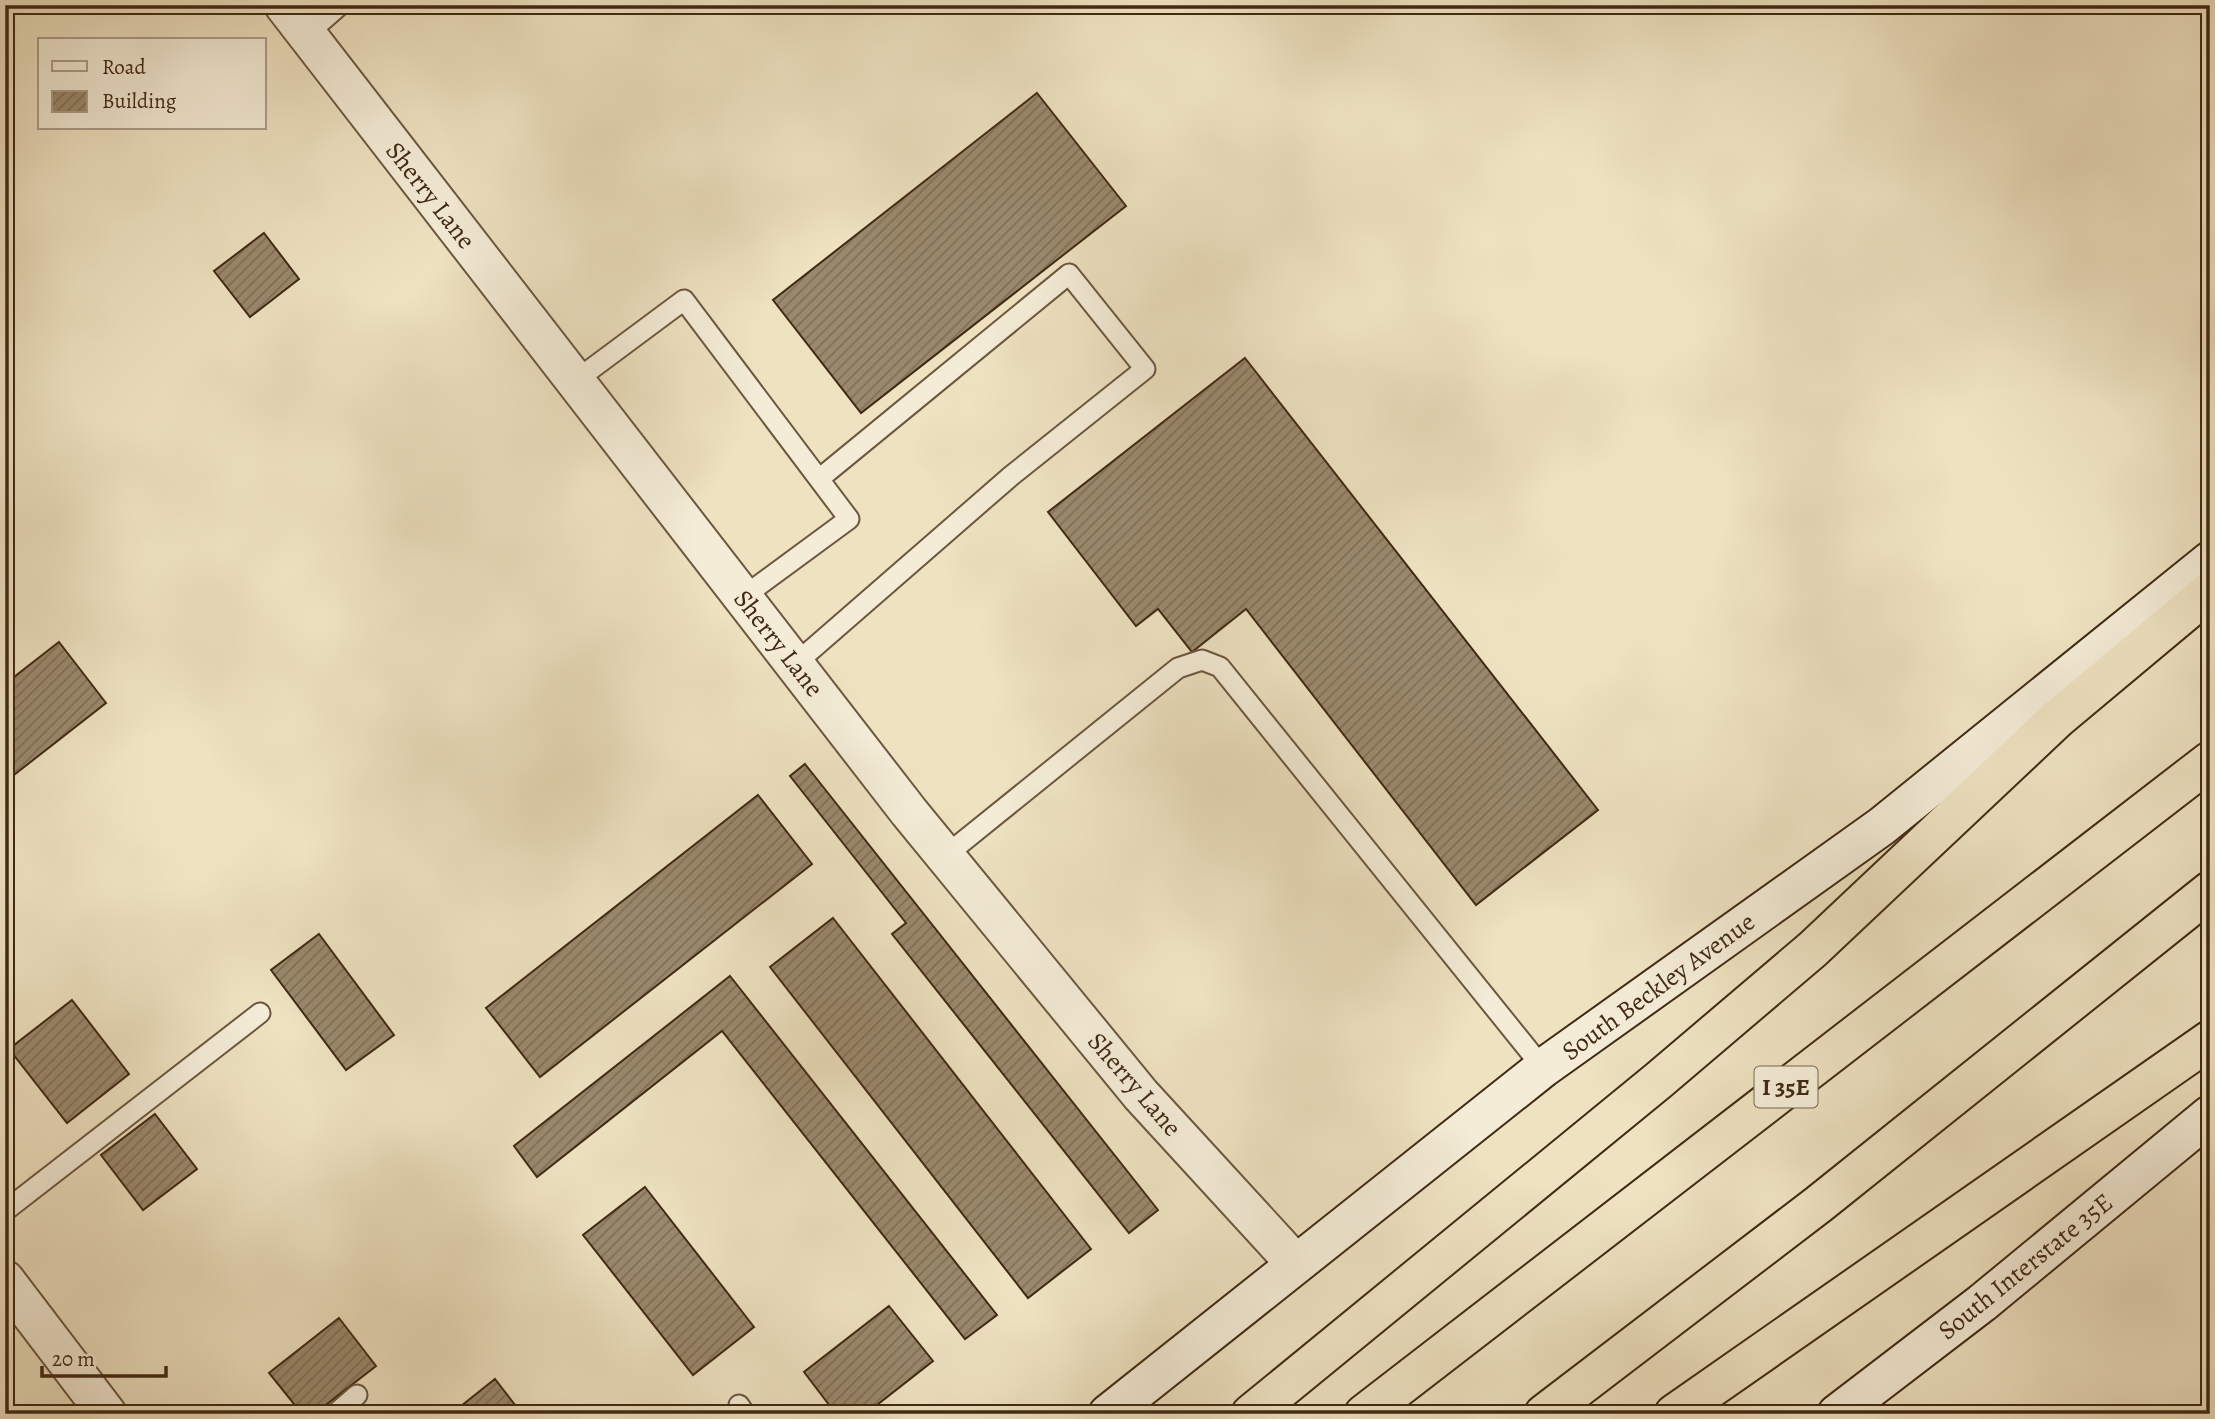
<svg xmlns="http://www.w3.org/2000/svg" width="2215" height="1419" font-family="Alegreya,serif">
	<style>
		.building { fill: url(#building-hatch); stroke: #402913; stroke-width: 2 }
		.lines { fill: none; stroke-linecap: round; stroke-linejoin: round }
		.lane-casing { stroke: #6c573e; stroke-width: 23 }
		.street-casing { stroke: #6c573e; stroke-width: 42 }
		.secondary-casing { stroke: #402913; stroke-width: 42 }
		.highway-casing { stroke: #402913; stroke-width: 42 }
		.lane { stroke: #f4ecd7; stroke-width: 19 }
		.street { stroke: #f4ecd7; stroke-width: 38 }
		.secondary { stroke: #f4ecd7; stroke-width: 38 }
		.highway { stroke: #eee2c1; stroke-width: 38 }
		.labels { text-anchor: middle; stroke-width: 5; stroke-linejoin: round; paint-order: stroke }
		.shield { fill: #f4ecd7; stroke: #76644e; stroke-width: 2 }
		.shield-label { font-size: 24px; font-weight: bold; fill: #402913 }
		.street-label { font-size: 26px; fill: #402913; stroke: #f4ecd7 }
	</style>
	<defs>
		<pattern id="building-hatch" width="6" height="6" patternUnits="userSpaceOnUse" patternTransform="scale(1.75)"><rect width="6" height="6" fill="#9a896d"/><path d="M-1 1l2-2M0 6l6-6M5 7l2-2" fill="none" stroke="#7f7058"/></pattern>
	</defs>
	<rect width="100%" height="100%" fill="#eee2c1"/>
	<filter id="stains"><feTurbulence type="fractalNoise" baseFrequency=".00286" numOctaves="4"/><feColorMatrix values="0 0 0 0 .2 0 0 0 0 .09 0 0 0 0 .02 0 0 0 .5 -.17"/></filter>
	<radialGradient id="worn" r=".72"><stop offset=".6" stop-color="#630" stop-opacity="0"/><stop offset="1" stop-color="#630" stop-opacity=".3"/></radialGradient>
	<!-- building -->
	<path class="building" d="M1037,93L1126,206L861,413L773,300Z
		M264,233L299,279L250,317L214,271Z
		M1245,358L1598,810L1476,905L1246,609L1192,652L1158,609L1136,626L1048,512Z
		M59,642L106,703L5,782V684Z
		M805,764L1158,1210L1129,1233L892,934L906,923L790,776Z
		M758,795L812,864L540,1077L486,1008Z
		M833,918L1091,1249L1028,1298L770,967Z
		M319,934L394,1035L346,1070L271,970Z
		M730,976L997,1315L965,1339L722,1031L537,1177L514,1146Z
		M72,1000L129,1074L67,1123L9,1049Z
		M155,1114L197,1169L143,1210L101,1155Z
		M645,1187L754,1327L693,1375L583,1235Z
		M889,1306L933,1361L877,1405L885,1414H836L804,1372Z
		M339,1318L376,1366L314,1414H302L269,1373Z
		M495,1379L522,1414H451Z"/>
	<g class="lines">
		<defs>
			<path id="lane" d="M307,34L340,5
				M575,381L684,300L849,519L743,597
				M795,664L1011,476L1145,369L1069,274L819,479
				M945,856L1178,668L1202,660L1220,667L1543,1068
				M5,1211L260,1013
				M739,1405L745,1414
				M335,1414L357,1395"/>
			<path id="street" d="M284,5L909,812L1141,1095L1295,1263
				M5,1280L107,1414"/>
			<path id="secondary" d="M1108,1414L1543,1068L1882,826L2210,561
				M1837,1414L1982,1303L2210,1115"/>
			<path id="highway" d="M1251,1414L1659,1080L1813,949L2057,719L2210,591
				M1364,1414L2210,761
				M1544,1414L1819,1204L2210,891
				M1674,1414L2210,1040"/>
		</defs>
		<!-- lane casing -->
		<use href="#lane" class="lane-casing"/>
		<!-- street casing -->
		<use href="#street" class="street-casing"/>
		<!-- secondary casing -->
		<use href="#secondary" class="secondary-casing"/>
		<!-- highway casing -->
		<use href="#highway" class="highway-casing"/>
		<!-- lane -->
		<use href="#lane" class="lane"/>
		<!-- street -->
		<use href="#street" class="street"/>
		<!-- secondary -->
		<use href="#secondary" class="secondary"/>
		<!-- highway -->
		<use href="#highway" class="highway"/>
	</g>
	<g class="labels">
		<!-- shield labels -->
		<rect class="shield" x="1754.5" y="1066.5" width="63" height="41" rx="5"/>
		<g class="shield-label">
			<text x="1786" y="1095">I 35E</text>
		</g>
		<!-- street labels -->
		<g class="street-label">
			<text transform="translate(431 195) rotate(52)" y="9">Sherry Lane</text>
			<text transform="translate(779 643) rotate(52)" y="9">Sherry Lane</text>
			<text transform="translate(1658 986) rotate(-36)" y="9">South Beckley Avenue</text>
			<text transform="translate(1135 1084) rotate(49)" y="9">Sherry Lane</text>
			<text transform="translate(2025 1266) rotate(-39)" y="9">South Interstate 35E</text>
		</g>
	</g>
	<!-- margin -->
	<rect width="2215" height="1419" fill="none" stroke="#eee2c1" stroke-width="28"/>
	<rect x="7" y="7" width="2201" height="1405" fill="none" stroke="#402913" stroke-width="3.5"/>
	<rect x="14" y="14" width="2187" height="1391" fill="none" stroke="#402913" stroke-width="2"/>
	<!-- legend -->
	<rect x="38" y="38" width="228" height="91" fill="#f4ecd7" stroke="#ac9e89" stroke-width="2"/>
	<rect x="52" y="61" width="35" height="10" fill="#f4ecd7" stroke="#ac9e89" stroke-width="2"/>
	<text x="102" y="74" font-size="21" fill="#402913">Road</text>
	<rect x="52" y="91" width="35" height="21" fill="url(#building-hatch)" stroke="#ac9e89" stroke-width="2"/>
	<text x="102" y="108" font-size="21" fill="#402913">Building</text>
	<!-- scale -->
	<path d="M42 1366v10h124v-10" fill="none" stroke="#402913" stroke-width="3.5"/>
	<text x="52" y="1366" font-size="21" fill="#402913" stroke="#f4ecd7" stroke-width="5" paint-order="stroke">20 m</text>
	<rect width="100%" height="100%" filter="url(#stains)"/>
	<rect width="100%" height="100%" fill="url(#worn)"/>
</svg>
